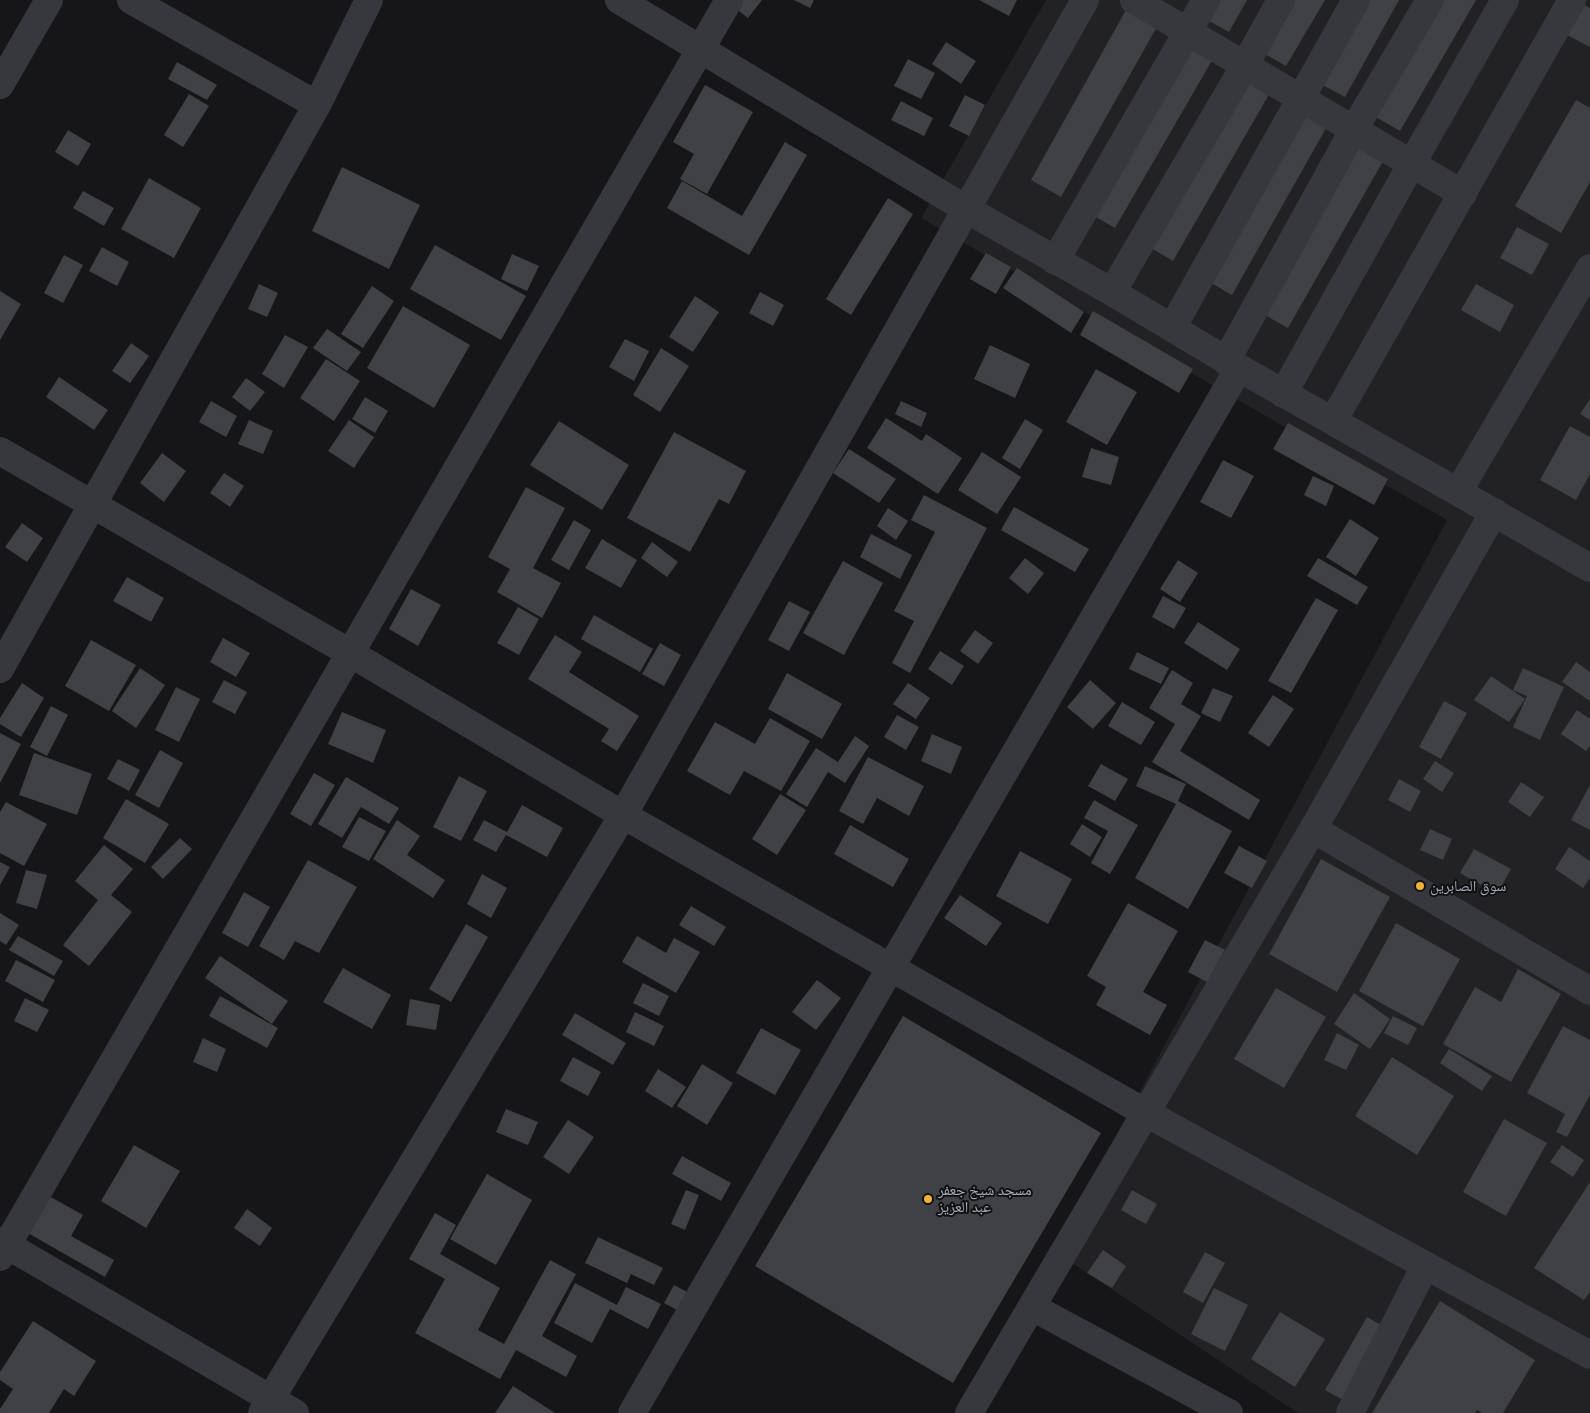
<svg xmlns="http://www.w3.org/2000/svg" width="1590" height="1413" font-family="'Roboto Condensed','Noto Naskh Arabic',sans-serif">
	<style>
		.built { fill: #222225 }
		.building { fill: #404145 }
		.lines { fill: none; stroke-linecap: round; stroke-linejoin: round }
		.minor { stroke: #37383d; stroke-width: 28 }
		.poi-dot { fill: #f2b134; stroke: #111113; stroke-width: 2 }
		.labels { text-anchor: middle; stroke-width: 4; stroke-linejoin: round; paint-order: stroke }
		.poi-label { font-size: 15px; fill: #a8adb8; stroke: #111113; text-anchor: start }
	</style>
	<rect width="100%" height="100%" fill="#161618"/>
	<!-- built -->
	<path class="built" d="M1046,0H1590V1413H1298L1054,1251L1447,520L921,218Z"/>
	<!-- building -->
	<path class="building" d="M734,0H762L748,18L731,5Z
		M794,0H814L810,8Z
		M979,0H1017L1009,16Z
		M1207,0H1247L1229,32L1198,15Z
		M1284,0H1325L1286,66L1256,49Z
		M1358,0H1399L1345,97L1313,80Z
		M1434,0H1476L1400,131L1369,113Z
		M1581,3L1590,8V47L1565,34Z
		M1127,8L1158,25L1061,197L1031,180Z
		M1185,40L1214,57L1115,228L1087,212Z
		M946,42L976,61L961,84L932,64Z
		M908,59L935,73L921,99L894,86Z
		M177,62L217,85L207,100L168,79Z
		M1240,73L1271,91L1173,261L1144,244Z
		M705,85L753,112L707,194L680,179L694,154L673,142Z
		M189,94L209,106L183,147L164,135Z
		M965,95L985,105L969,136L949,126Z
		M1576,100L1590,108V182L1561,233L1515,206Z
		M901,101L933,118L924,136L891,120Z
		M1299,105L1329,123L1232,295L1201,277Z
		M68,130L91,144L78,166L55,152Z
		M1353,137L1386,156L1288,328L1256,310Z
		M785,142L807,155L749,255L667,208L682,181L742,216Z
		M342,167L420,205L389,269L312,231Z
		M149,178L201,208L174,258L121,229Z
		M83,191L114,208L104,226L73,208Z
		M888,198L913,214L851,315L826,299Z
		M1517,227L1549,244L1532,275L1500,258Z
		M435,245L526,296L501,340L410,289Z
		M102,247L129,262L117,286L89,271Z
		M986,253L1011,267L996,294L970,279Z
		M512,254L539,266L527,291L501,279Z
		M64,255L83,265L63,303L44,293Z
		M1017,268L1084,312L1071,333L1003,288Z
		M259,284L278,293L267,317L248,309Z
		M1476,284L1514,305L1500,332L1461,310Z
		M372,286L394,301L363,348L341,334Z
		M0,291L21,304L0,340Z
		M760,292L784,305L773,326L749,313Z
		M695,296L719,312L693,352L669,337Z
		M403,306L470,345L434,408L367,368Z
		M1093,311L1193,369L1179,393L1080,335Z
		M327,329L361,352L347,371L313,348Z
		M285,335L308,347L284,388L262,374Z
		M625,339L649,351L634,381L609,367Z
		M131,343L149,356L130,383L112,371Z
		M990,345L1030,364L1015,398L974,379Z
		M661,348L689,366L660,412L633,395Z
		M326,359L360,381L334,421L300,398Z
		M1096,369L1137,392L1107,445L1066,422Z
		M59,377L108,410L94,430L46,397Z
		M246,378L265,392L250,411L232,397Z
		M365,397L388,411L375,433L352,419Z
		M1590,399V420L1580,414Z
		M211,401L237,416L226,437L199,422Z
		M901,401L927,413L921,427L895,414Z
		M886,418L922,441L926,434L962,458L938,494L867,448Z
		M1025,419L1043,430L1020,469L1002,458Z
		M249,420L273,431L263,454L238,444Z
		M349,420L374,437L354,468L328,451Z
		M559,421L629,465L602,510L530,465Z
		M1288,423L1388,479L1374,505L1273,449Z
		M1570,426L1590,437V474L1576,500L1540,480Z
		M674,432L746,471L729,504L719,499L690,552L627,518Z
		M1091,448L1119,457L1111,485L1082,477Z
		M849,449L896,479L879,503L833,473Z
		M982,452L1021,477L997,514L958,490Z
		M162,453L186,471L164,502L140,483Z
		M1223,460L1254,476L1231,518L1200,502Z
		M224,473L244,486L230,507L210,493Z
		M1313,476L1334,486L1326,506L1304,495Z
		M526,487L565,508L533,568L561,583L542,618L497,592L510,569L488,557Z
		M924,495L987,528L910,673L892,663L914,621L894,611L935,532L911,520Z
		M1014,507L1089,549L1075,572L1001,530Z
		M888,508L908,521L896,540L877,526Z
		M1350,519L1379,538L1356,576L1326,557Z
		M574,520L591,530L569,570L551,560Z
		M22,523L43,538L27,562L5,547Z
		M871,534L912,555L900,579L860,557Z
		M602,539L637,560L621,588L585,568Z
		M652,542L678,562L667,577L641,558Z
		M1025,558L1044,573L1028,594L1009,578Z
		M1318,558L1368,587L1357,605L1307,576Z
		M1178,560L1198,573L1180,602L1160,589Z
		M843,561L883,583L844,655L803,633Z
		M127,577L164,598L151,622L113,601Z
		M411,589L441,605L418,646L389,629Z
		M1163,596L1186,608L1174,629L1152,617Z
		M1316,598L1338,610L1291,693L1268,681Z
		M789,601L810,612L789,651L768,640Z
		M518,607L539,619L519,655L497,643Z
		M594,615L653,649L640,672L581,639Z
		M1198,622L1240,649L1227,670L1184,643Z
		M975,630L993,643L978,664L960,651Z
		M555,635L582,652L569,672L639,716L617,751L601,741L609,729L528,679Z
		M223,638L250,653L236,677L210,662Z
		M91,640L136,665L109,711L65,686Z
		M660,643L681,655L664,686L642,674Z
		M940,651L964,666L952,685L928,669Z
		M1137,652L1169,668L1161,684L1129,669Z
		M1576,662L1590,672V701L1562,682Z
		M140,668L165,685L136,728L112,711Z
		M1523,668L1564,687L1540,740L1513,727L1527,696L1513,690Z
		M1172,670L1193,683L1181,704L1201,716L1180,751L1260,800L1249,820L1152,762L1175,724L1149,708Z
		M787,673L842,704L822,739L768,709Z
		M1491,676L1525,699L1509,722L1474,700Z
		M224,680L247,692L235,714L212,702Z
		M1090,680L1116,703L1093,729L1067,707Z
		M22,683L44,698L21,737L0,724V718Z
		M908,683L930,698L916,719L893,704Z
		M176,687L200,699L179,742L155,730Z
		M1213,688L1233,696L1220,722L1201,713Z
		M1273,695L1294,709L1269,747L1248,733Z
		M1444,701L1467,713L1441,759L1419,747Z
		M1122,702L1155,722L1141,745L1108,726Z
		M51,706L68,715L47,756L30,747Z
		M1577,710L1590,719V746L1586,751L1561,734Z
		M342,712L386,730L373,763L328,744Z
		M897,715L919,727L906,750L884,737Z
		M770,718L810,741L781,791L744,771L730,795L687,771L715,722L755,744Z
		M0,733L21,744L0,783Z
		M932,734L962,747L951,774L921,761Z
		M855,736L869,746L845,783L828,772L807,807L786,794L816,748L838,762Z
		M160,750L183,763L159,808L135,795Z
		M34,753L92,774L77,815L19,795Z
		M868,757L924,786L909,816L877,798L863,824L839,811Z
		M118,759L140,770L129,791L107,779Z
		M1435,761L1454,773L1442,792L1423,779Z
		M1101,764L1128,779L1115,801L1088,786Z
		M1145,766L1186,784L1178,801L1232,831L1188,909L1135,878L1176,804L1136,786Z
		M314,773L335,785L311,826L290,814Z
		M459,776L487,791L461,841L433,827Z
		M346,777L399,808L389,824L361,807L342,838L318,824Z
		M1399,779L1421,791L1410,812L1388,800Z
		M1521,782L1544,797L1530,817L1508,802Z
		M1590,785V830L1571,820Z
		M780,794L806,810L777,855L752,839Z
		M126,799L169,824L145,863L103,838Z
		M1094,800L1138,825L1110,874L1091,863L1108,831L1084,818Z
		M6,802L47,824L24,866L0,853V812Z
		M522,805L563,828L547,857L506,835L496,852L473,840L484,820L507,832Z
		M359,817L386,831L369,861L342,847Z
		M397,820L420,836L407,855L445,880L433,898L373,859Z
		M1082,824L1102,837L1090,857L1070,844Z
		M850,825L909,859L893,887L834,854Z
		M1430,829L1452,839L1443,860L1420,850Z
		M180,838L192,849L163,879L151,867Z
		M104,845L133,869L111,895L132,912L89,966L63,945L98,900L75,881Z
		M1239,846L1267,861L1252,888L1224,873Z
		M1569,847L1590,861V878L1583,888L1555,869Z
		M1474,849L1511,869L1497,894L1460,873Z
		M1020,851L1072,879L1048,924L996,896Z
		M1321,859L1390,897L1337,992L1269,954Z
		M308,860L357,887L319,953L295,941L284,960L259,946Z
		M0,862L10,867L0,885Z
		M26,870L47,875L37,909L16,903Z
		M482,874L507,888L491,918L467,904Z
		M244,892L270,907L248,947L222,933Z
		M960,895L1002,923L986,946L944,918Z
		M1128,903L1178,931L1143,992L1167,1005L1150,1035L1096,1005L1106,987L1087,976Z
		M691,906L726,927L714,946L679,925Z
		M0,913L19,925L6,945L0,941Z
		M1396,923L1460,959L1423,1026L1359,991Z
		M466,924L488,937L451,1002L429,989Z
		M18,936L63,961L54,976L9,950Z
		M637,936L666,953L674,938L700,952L676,993L622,962Z
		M1205,940L1225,950L1207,982L1188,972Z
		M220,956L288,1001L272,1024L205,978Z
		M16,960L55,980L43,1002L5,981Z
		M343,968L391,995L372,1029L323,1002Z
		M1518,969L1561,994L1511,1082L1443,1044L1475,987L1501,1002Z
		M817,980L841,998L816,1030L792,1012Z
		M643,983L669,996L659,1016L633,1003Z
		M1276,988L1326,1017L1284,1088L1234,1059Z
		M1354,993L1390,1019L1370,1049L1334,1024Z
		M220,996L278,1028L267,1048L209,1016Z
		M25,998L49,1010L37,1032L14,1021Z
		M410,999L440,1005L436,1030L406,1025Z
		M635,1012L664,1026L654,1046L626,1032Z
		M575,1013L626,1043L613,1065L562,1035Z
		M903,1016L1101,1133L953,1383L755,1266Z
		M1393,1016L1417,1028L1408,1045L1384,1033Z
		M1563,1026L1590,1040V1095L1567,1137L1556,1132L1565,1114L1527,1093Z
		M761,1028L801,1050L775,1095L736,1073Z
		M1337,1033L1359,1045L1346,1070L1324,1060Z
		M203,1038L226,1049L217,1072L193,1062Z
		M1449,1049L1492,1076L1482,1091L1440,1063Z
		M573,1057L601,1072L588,1096L560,1081Z
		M1392,1057L1454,1096L1417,1155L1355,1116Z
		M702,1064L733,1083L707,1125L677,1106Z
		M658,1069L686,1087L672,1108L645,1091Z
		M506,1109L538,1122L528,1145L496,1132Z
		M1504,1119L1547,1143L1506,1216L1463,1192Z
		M568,1120L594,1137L569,1174L543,1157Z
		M134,1145L180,1171L146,1228L101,1201Z
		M1562,1145L1584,1160L1573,1177L1550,1162Z
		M682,1156L731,1183L721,1201L672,1174Z
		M487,1174L532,1200L496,1265L450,1239Z
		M1590,1182V1292L1584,1300L1534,1268Z
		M686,1190L699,1195L685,1230L671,1224Z
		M1132,1190L1157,1204L1146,1224L1121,1210Z
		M47,1195L83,1215L71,1236L114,1260L105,1277L26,1232Z
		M247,1209L272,1228L260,1246L234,1228Z
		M435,1213L456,1225L440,1254L500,1288L478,1330L504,1344L550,1260L576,1274L542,1336L577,1356L566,1377L516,1350L500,1379L415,1333L445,1279L409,1259Z
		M598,1237L663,1268L654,1285L631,1274L627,1283L585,1263Z
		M1103,1250L1126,1266L1112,1288L1087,1273Z
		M1205,1252L1225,1263L1203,1303L1183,1292Z
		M575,1283L617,1305L626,1287L661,1304L648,1329L610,1309L592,1343L554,1323Z
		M674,1285L706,1302L696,1320L664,1303Z
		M1214,1288L1248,1305L1225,1351L1191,1334Z
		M1440,1301L1535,1360L1503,1413H1482L1477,1410L1475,1413H1372Z
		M1280,1312L1325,1339L1295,1387L1251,1359Z
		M1367,1317L1402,1337L1361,1410L1325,1390Z
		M33,1321L96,1361L74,1396L64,1389L49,1413H0V1409L13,1389L0,1380V1372Z
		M513,1386L555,1413H495Z"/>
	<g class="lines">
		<!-- minor -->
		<path class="minor" d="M131,0L317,105
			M619,0L966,209L1112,292L1239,368L1458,492L1590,568
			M1134,0L1463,194
			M0,85L49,0
			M1055,261L1206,0
			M1112,292L1245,65L1281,0
			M1172,328L1356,0
			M1226,361L1354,129L1430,0
			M1283,394L1412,163L1505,0
			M1333,421L1572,0
			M0,451L350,653L623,815L1146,1113L1590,1355
			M1458,492L1590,268
			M0,669L317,105L369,0
			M1313,829L1590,991
			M0,1241L295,1413
			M0,1257L729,0
			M1032,1307L1229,1413
			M262,1413L623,815L1085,0
			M632,1413L1239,368
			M969,1413L1313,829L1494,512
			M1350,1413L1425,1266"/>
	</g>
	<!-- markers -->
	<g class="poi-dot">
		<circle cx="1420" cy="886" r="5"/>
		<circle cx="928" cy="1199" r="5"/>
	</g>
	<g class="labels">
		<!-- poi labels -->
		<g class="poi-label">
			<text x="1430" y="891">سوق الصابرين</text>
			<text x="938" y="1195">مسجد شيخ جعفر<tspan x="938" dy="17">عبد العزيز</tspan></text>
		</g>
	</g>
</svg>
